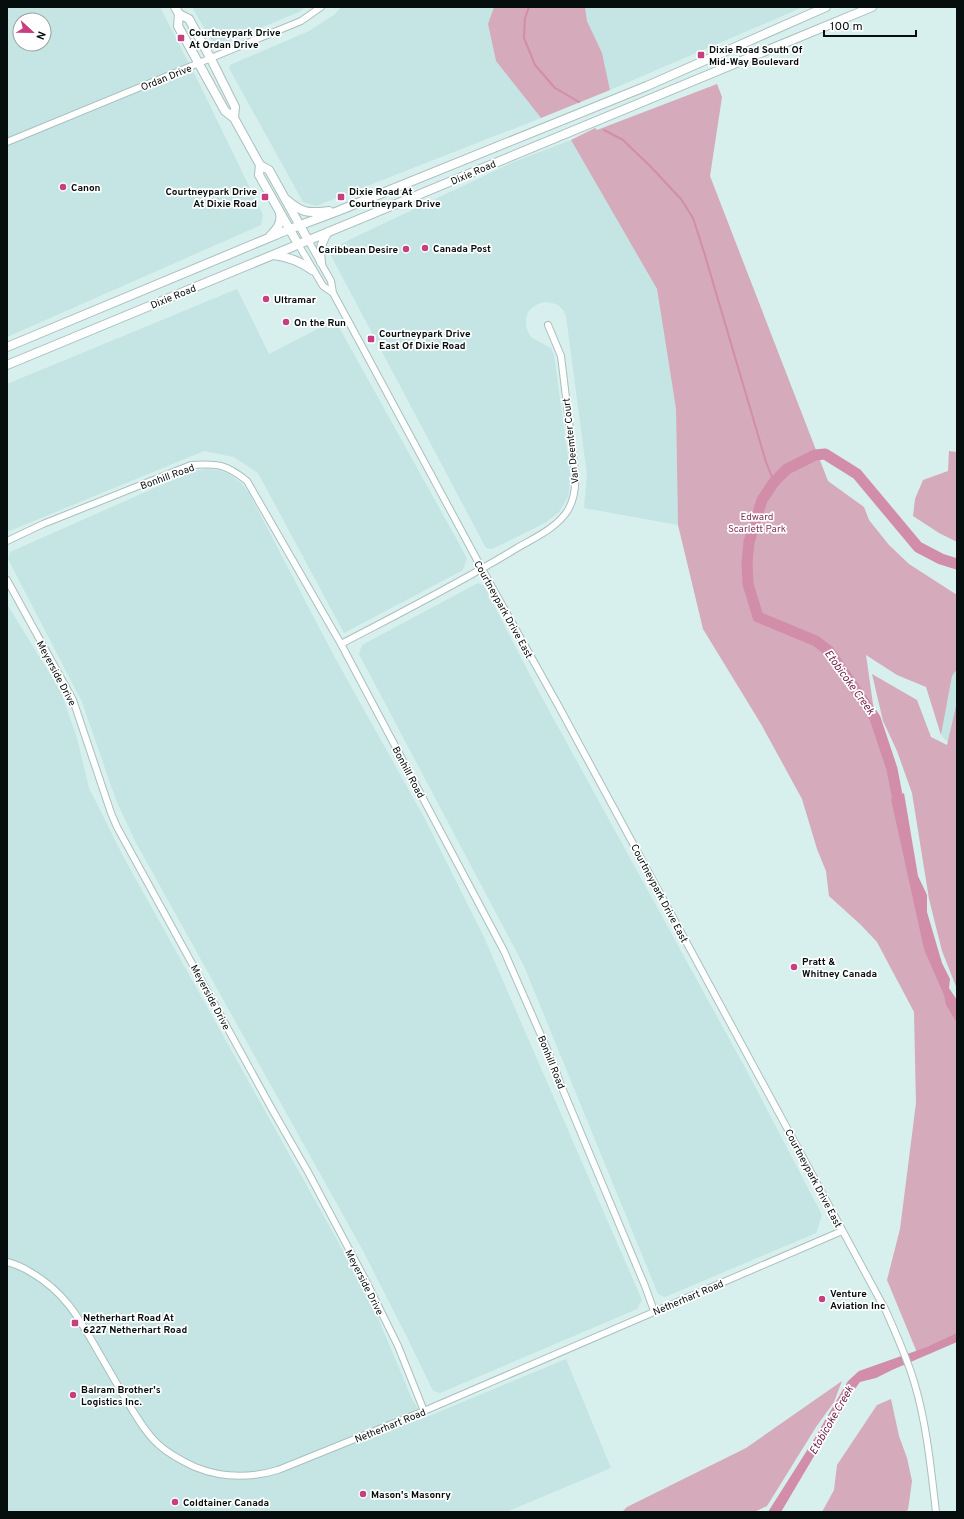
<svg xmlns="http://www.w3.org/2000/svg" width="964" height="1519" font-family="Overpass,sans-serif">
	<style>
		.built { fill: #c4e5e3; fill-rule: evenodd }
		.green { fill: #d5aaba }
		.water { fill: #d28da9 }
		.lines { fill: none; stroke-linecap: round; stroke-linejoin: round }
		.stream { stroke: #d28da9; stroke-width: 2 }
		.river { stroke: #d28da9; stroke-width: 11 }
		.minor-casing { stroke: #a9c0be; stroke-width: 8 }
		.major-casing { stroke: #a9c0be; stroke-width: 10 }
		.minor { stroke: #fff; stroke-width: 6 }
		.major { stroke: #fff; stroke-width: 8 }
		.poi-dot { fill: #c53f81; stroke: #fff; stroke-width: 1.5 }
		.labels { text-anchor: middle; stroke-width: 3.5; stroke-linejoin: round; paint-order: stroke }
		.poi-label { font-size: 10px; font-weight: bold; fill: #060e0d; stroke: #fff; text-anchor: start }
		.street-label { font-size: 10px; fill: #060e0d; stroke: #fff }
		.park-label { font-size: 10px; fill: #85335a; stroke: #fff }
		.water-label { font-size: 11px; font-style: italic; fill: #701f47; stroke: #fff }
	</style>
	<rect width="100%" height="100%" fill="#d7efed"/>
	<!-- built -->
	<path class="built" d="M7,7H160L200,85L263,215L261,225L7,337ZM20,20H44V44H20Z
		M192,7H306L299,12L220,45L211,40Z
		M341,7H494L488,24L496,61L541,118L316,206L303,202L229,68L230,65L309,31L334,15Z
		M585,7H803L610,90L602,53L587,21Z
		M571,140L657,289L676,409L678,525L584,508L587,475L566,316L563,310L558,305L552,303L545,302L538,304L533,307L528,312L526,319V326L528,332L532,338L551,348L554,355L571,479L568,497L559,512L545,523L492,549L486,548L328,250L511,163Z
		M237,289L269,354L335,320L467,558L463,570L344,633L258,473L234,457L204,451L7,532V384Z
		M206,469L219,470L231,475L241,483L249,493L334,656L426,821L483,935L642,1300L637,1309L440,1393L433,1391L408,1339L362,1249L135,841L116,800L82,702L8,559L10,552L193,471Z
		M478,583L484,586L534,683L749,1075L822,1215L816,1233L665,1297L658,1294L524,966L359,654L362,645Z
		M7,604L61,692L77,738L89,788L124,858L370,1299L412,1399L424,1418L566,1359L611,1468L506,1512H7Z
		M957,669V752L941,735L952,676Z"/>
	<!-- green -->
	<path class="green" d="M494,7H585L587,21L602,53L610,90L541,118L496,61L488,24Z
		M717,84L722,97L710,176L828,481L864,507L869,520L889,545L909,564L957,595V669L952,676L941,735L926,687L897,675L866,655L875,718L892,769L925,936L957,1012V1340L918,1355L887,1280L900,1229L916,1103L914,1012L877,942L861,925L829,896L826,871L817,849L802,799L761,724L703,629L678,525L676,409L657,289L571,140L595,128L597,130Z
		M949,451L957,452V542L939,533L913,516L915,499L923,480L948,471Z
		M872,674L917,700L931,737L947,745L957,702V989L942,951L929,899L912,793L897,751L883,721Z
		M842,1381L834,1402L816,1427L767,1506L754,1512H622L627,1507L746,1448Z
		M891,1399L899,1436L907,1458L912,1481L908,1510L904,1512H822L834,1490L837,1465L877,1405Z"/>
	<!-- water -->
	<path class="water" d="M904,793L918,876L927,895V912L942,963L950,979L949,988L957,1000V1023L946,1005L944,995L924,949L891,799Z
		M957,1333V1342L892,1370L876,1378L860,1382L849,1397L781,1512H768L813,1441L848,1381L859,1371L927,1347Z"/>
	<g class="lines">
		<!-- stream -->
		<path class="stream" d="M529,7L525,18L524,38L535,65L555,88L579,102
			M604,130L623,140L650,166L681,199L693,218L704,252L766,462L774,482"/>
		<!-- river -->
		<path class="river" d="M900,811L892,769L875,718L829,651L816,641L758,617L748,584L747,563L749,542L762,500L774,482L787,469L815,455L825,454L857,474L918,547L941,559L957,564"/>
		<defs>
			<path id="minor" d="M7,142L301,21L321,7
				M308,240L331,281L333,293L358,339L482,569L558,705L886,1311C897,1336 908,1360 915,1385C927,1426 931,1470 936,1512
				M298,244L323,286L333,293
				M7,541L43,524L191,465C217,463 226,464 247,481L341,644L504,951L554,1065L560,1083L645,1286L654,1311
				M7,580L73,700L111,813L117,827L273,1111L308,1172L367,1283L398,1346L424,1411
				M341,644C400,613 460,583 517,548C534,538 557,528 568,510C575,498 576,485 575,472L561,356L548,325
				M7,1262C16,1264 24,1268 32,1273C66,1293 80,1320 99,1353C109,1370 118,1386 128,1403C137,1417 146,1434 159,1445C169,1454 182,1461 195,1467C222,1478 251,1478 278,1470L424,1411L842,1231"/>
			<path id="major" d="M175,7L179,14L178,26L225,111L234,118L260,165L259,175L298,244
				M179,14L189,19L211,59L235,107L234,118
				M260,165L269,170L308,240
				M287,200C303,214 309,213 329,211
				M270,236C277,229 282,223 280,213
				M274,255C289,257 300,261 312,270
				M321,262C319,251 321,242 328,232
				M7,347L290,229L338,211L647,86L826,7
				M7,365L872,7"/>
		</defs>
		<!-- minor casing -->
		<use href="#minor" class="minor-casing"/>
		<!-- major casing -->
		<use href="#major" class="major-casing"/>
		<!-- minor -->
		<use href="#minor" class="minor"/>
		<!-- major -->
		<use href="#major" class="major"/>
	</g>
	<!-- markers -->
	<g class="poi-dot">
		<rect x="177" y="34" width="8" height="8" rx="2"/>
		<rect x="697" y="51" width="8" height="8" rx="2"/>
		<circle cx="63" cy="187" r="4"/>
		<rect x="261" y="193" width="8" height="8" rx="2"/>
		<rect x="337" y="193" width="8" height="8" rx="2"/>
		<circle cx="425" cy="248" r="4"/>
		<circle cx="406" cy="249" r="4"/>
		<circle cx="266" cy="299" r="4"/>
		<circle cx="286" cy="322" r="4"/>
		<rect x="367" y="335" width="8" height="8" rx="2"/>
		<circle cx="794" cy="967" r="4"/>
		<circle cx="822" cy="1299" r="4"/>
		<rect x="71" y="1319" width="8" height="8" rx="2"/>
		<circle cx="73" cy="1395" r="4"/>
		<circle cx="363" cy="1494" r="4"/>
		<circle cx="175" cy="1502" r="4"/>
	</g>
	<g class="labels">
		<!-- poi labels -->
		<g class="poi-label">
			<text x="189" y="36">Courtneypark Drive<tspan x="189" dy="12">At Ordan Drive</tspan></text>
			<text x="709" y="53">Dixie Road South Of<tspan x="709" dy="12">Mid-Way Boulevard</tspan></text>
			<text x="71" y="191">Canon</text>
			<text x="257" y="195" text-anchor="end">Courtneypark Drive<tspan x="257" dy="12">At Dixie Road</tspan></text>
			<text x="349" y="195">Dixie Road At<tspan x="349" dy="12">Courtneypark Drive</tspan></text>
			<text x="433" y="252">Canada Post</text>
			<text x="398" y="253" text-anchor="end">Caribbean Desire</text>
			<text x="274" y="303">Ultramar</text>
			<text x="294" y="326">On the Run</text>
			<text x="379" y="337">Courtneypark Drive<tspan x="379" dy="12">East Of Dixie Road</tspan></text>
			<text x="802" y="965">Pratt &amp;<tspan x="802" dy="12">Whitney Canada</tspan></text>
			<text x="830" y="1297">Venture<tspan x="830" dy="12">Aviation Inc</tspan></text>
			<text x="83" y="1321">Netherhart Road At<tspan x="83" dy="12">6227 Netherhart Road</tspan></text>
			<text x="81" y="1393">Balram Brother's<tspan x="81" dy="12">Logistics Inc.</tspan></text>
			<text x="371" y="1498">Mason's Masonry</text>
			<text x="183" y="1506">Coldtainer Canada</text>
		</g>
		<!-- street labels -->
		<g class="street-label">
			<text transform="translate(166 77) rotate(-22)" y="4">Ordan Drive</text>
			<text transform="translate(473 172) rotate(-23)" y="4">Dixie Road</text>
			<text transform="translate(173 296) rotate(-22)" y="4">Dixie Road</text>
			<text transform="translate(570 441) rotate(-96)" y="4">Van Deemter Court</text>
			<text transform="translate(167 476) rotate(-20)" y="4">Bonhill Road</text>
			<text transform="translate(504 609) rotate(61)" y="4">Courtneypark Drive East</text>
			<text transform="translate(57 673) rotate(62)" y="4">Meyerside Drive</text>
			<text transform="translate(409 772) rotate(62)" y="4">Bonhill Road</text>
			<text transform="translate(660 893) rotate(62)" y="4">Courtneypark Drive East</text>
			<text transform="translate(211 997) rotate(62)" y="4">Meyerside Drive</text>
			<text transform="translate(552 1062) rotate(68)" y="4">Bonhill Road</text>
			<text transform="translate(814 1178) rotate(62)" y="4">Courtneypark Drive East</text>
			<text transform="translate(365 1282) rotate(63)" y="4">Meyerside Drive</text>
			<text transform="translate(688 1297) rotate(-23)" y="4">Netherhart Road</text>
			<text transform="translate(390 1425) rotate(-22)" y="4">Netherhart Road</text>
		</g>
		<!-- park labels -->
		<g class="park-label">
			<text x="757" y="520">Edward<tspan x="757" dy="12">Scarlett Park</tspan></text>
		</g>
		<!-- water labels -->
		<g class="water-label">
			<text transform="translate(850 682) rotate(54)" y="4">Etobicoke Creek</text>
			<text transform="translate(831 1420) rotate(-60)" y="4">Etobicoke Creek</text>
		</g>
	</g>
	<!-- border -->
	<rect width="964" height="1519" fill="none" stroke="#060e0d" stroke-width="16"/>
	<!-- north arrow -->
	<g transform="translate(32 32) rotate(112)"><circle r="19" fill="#ffffff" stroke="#9b9f9e"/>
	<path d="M0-3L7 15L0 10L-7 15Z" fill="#c53f81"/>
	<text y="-6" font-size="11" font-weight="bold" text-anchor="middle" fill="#060e0d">N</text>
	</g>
	<!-- scale -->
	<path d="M824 30v6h92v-6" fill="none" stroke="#060e0d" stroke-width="2"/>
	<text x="830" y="30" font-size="12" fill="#060e0d" stroke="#ffffff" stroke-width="3" paint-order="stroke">100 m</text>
</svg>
